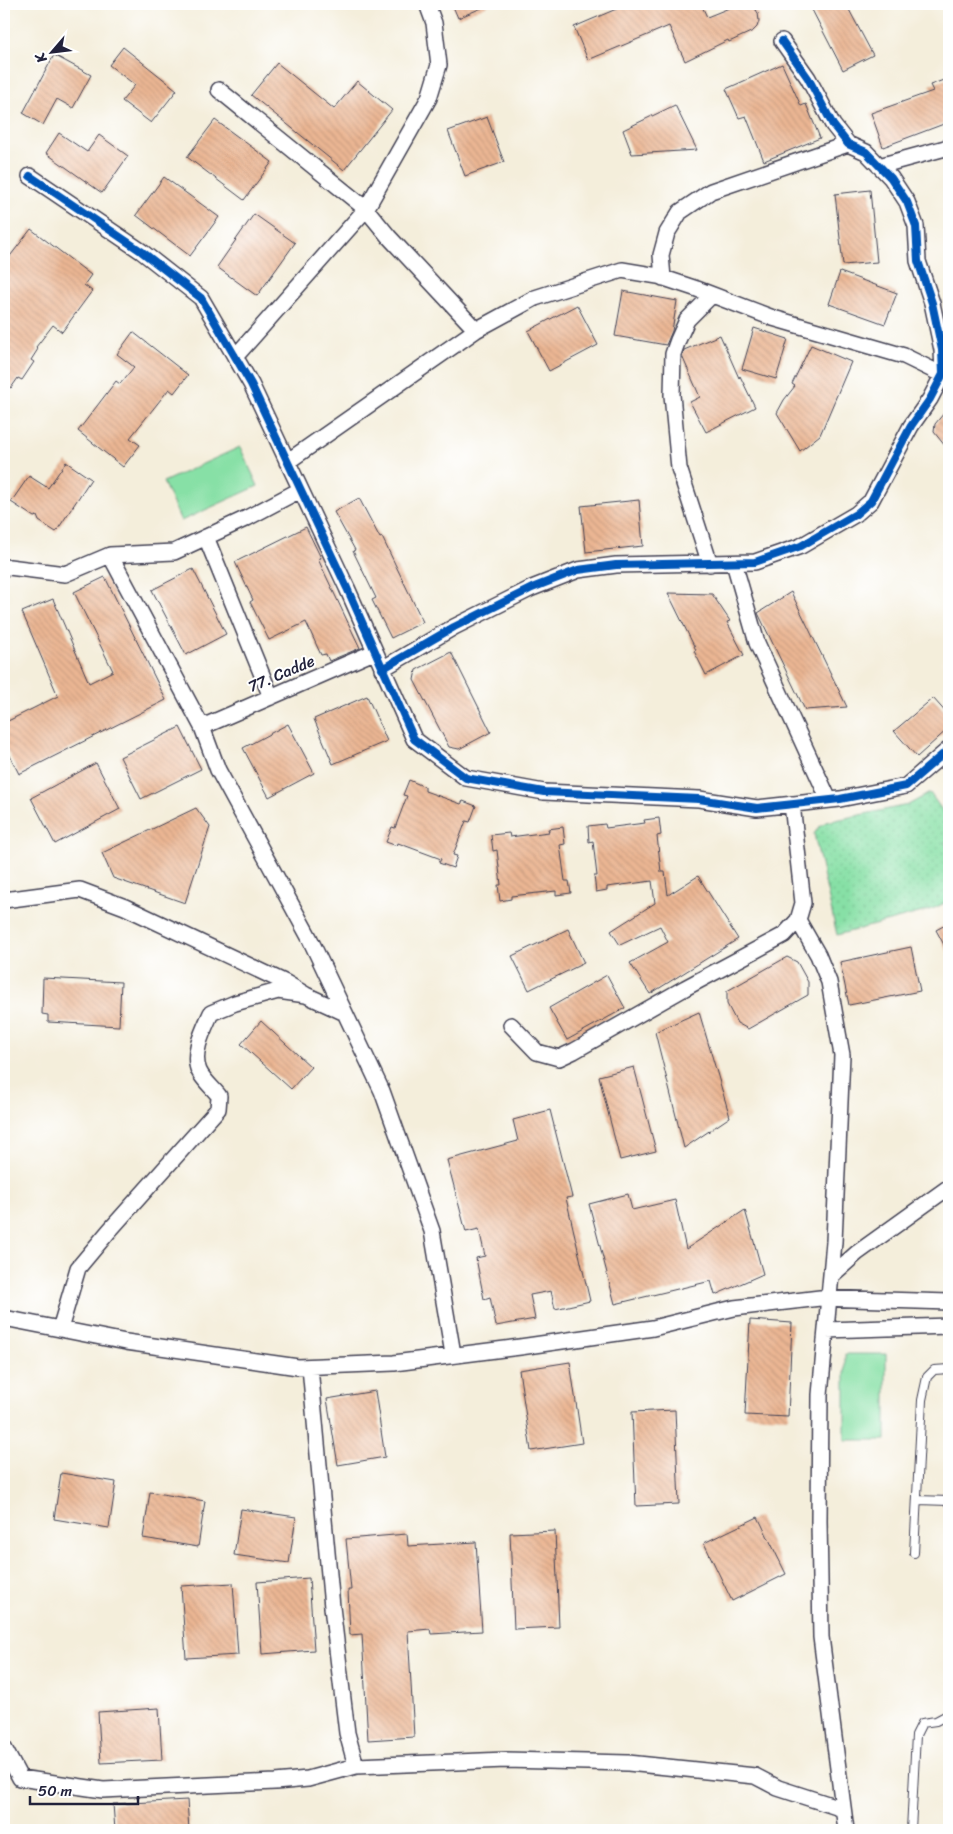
<svg xmlns="http://www.w3.org/2000/svg" width="953" height="1834" font-family="Sriracha,sans-serif">
	<style>
		.grass { fill: #87e0a6; stroke: #548170 }
		.park { fill: url(#park-dots); stroke: #548170 }
		.building { fill: url(#building-back-hatch) }
		.lines { fill: none; stroke-linecap: round; stroke-linejoin: round }
		.service-casing { stroke: #424153; stroke-width: 10 }
		.minor-casing { stroke: #424153; stroke-width: 18 }
		.service { stroke: #fff; stroke-width: 8 }
		.minor { stroke: #fff; stroke-width: 15 }
		.cycleway-casing { stroke: #fff; stroke-width: 11 }
		.cycleway { stroke: #0057b8; stroke-width: 8 }
		.labels { text-anchor: middle; stroke-width: 4; stroke-linejoin: round; paint-order: stroke }
		.street-label { font-size: 16px; fill: #22223b; stroke: #fff }
	</style>
	<defs>
		<pattern id="park-dots" width="8" height="8" patternUnits="userSpaceOnUse" patternTransform="scale(1.25)"><rect width="8" height="8" fill="#87e0a6"/><path d="M2 2h.1M6 6h.1" fill="none" stroke="#74c090" stroke-width="1.8" stroke-linecap="round"/></pattern>
		<pattern id="building-back-hatch" width="6" height="6" patternUnits="userSpaceOnUse" patternTransform="scale(1.25)"><rect width="6" height="6" fill="#ebb693"/><path d="M-1 5l2 2M0 0l6 6M5-1l2 2" fill="none" stroke="#c99c80"/></pattern>
	</defs>
	<rect width="100%" height="100%" fill="#fff"/>
	<filter id="ink" filterUnits="userSpaceOnUse"><feTurbulence type="fractalNoise" baseFrequency=".02" numOctaves="2"/><feDisplacementMap in="SourceGraphic" scale="10" xChannelSelector="R" yChannelSelector="G"/><feConvolveMatrix kernelMatrix="1 2 1 2 8 2 1 2 1" color-interpolation-filters="sRGB"/></filter>
	<filter id="wash" filterUnits="userSpaceOnUse"><feTurbulence type="fractalNoise" baseFrequency=".0096" numOctaves="4" result="noise"/><feDisplacementMap in="SourceGraphic" scale="20" xChannelSelector="R" yChannelSelector="G"/><feGaussianBlur stdDeviation="1.12" result="paint"/><feColorMatrix in="noise" values="0 0 0 0 0 0 0 0 0 0 0 0 0 0 0 0 0 1.4 0 .05"/><feComposite in="paint" operator="in"/></filter>
	<g filter="url(#wash)">
		<rect width="100%" height="100%" fill="#f4eedb"/>
		<!-- grass -->
		<path class="grass" d="M240,447L258,486L181,521L163,482Z
			M845,1354H886V1440H845Z"/>
		<!-- park -->
		<path class="park" d="M930,793L949,820V840L945,842L949,850V901L930,910L837,935L814,834L819,827L826,822L908,805Z"/>
		<g id="blocks">
			<!-- building -->
			<path class="building" d="M452,4H491L458,18Z
				M628,4H701L707,17L739,4H752L758,13L759,21L757,27L753,31L729,42L728,40L685,61L669,26L588,60L574,27Z
				M809,4H846L873,55L843,70Z
				M123,47L177,90L151,123L122,101L135,85L109,65Z
				M54,55L91,75L73,108L57,99L43,125L23,113Z
				M277,63L334,109L357,81L392,110L344,170L251,95Z
				M782,64L801,106L806,104L820,138L764,161L746,116L739,118L726,89Z
				M949,78V122L883,147L871,113L933,91L930,85Z
				M675,105L697,150L632,154L623,130Z
				M487,117L504,162L465,176L448,131Z
				M215,120L272,162L244,200L187,157Z
				M59,133L87,152L99,135L128,156L102,193L46,153Z
				M164,177L219,217L190,256L136,215Z
				M870,190L877,262L843,265L835,194Z
				M254,214L295,243L257,296L217,267Z
				M31,229L91,275L84,285L92,291L62,332L53,325L36,347L38,349L31,360L34,362L22,380L18,378L11,388L4,383V264Z
				M840,272L897,293L885,324L829,304Z
				M623,291L677,301L672,331L666,345L615,336Z
				M577,305L598,345L549,371L528,331Z
				M754,328L788,339L776,379L742,369Z
				M133,332L188,375L174,393L169,389L130,438L140,445L123,467L78,431L116,381L120,384L134,367L117,354Z
				M720,335L739,378L740,376L755,407L706,432L690,402L700,397L682,356L684,350Z
				M811,345L851,362L820,435L800,451L777,413L784,400L795,386L792,384Z
				M949,407V451L934,432L935,424Z
				M66,462L91,479L56,532L39,521L37,516L34,517L11,502L29,476L48,488Z
				M359,498L380,538L382,537L423,622L391,638L372,600L376,598L353,551L355,550L334,512Z
				M639,500L643,546L586,552L581,506Z
				M306,527L321,558L318,559L360,648L329,661L326,654L321,655L306,622L269,640L250,602L253,600L235,562Z
				M193,569L226,634L186,655L152,590Z
				M105,577L166,700L19,774L4,744V723L58,696L22,612L53,599L89,683L113,671L74,592Z
				M791,592L847,707L805,710L758,613Z
				M668,593L712,594L730,621L727,622L744,655L706,675L694,651L696,650Z
				M451,652L491,732L459,749L449,747L414,680L416,670Z
				M367,696L387,741L333,764L314,719Z
				M933,698L949,716V728L917,757L894,731Z
				M288,724L314,773L269,797L243,748Z
				M180,727L201,769L141,799L120,757Z
				M96,763L120,809L55,844L31,798Z
				M409,780L425,787V791L461,804L463,801L476,806L470,822L466,821L453,855L457,856L453,868L439,863L441,859L398,843L397,846L386,842L392,827L395,828L407,796L403,795Z
				M196,808L210,827L185,903L113,878L102,853Z
				M659,818L661,835L657,836L661,872H665L668,895L698,876L738,939L650,994L630,963L668,942L660,926L620,945L611,931L655,903L652,881L607,887V890L596,892L594,876H597L593,841L589,842L588,826L605,824L606,828L645,823L644,820Z
				M563,827L565,844L560,845L565,881H569L571,893L556,895V891L511,896V899L500,901L498,885H501L497,850L493,851L491,835L509,833L510,837L549,832L548,829Z
				M949,923V954L936,930Z
				M568,929L584,963L529,990L512,956Z
				M911,947L920,991L849,1005L840,962Z
				M787,957L797,962L808,982V995L748,1029L737,1023L727,1004V991Z
				M607,975L625,1008L567,1040L549,1008Z
				M43,978L121,982L119,1026L48,1022V1015L42,1014Z
				M699,1012L730,1117L684,1148L655,1032Z
				M261,1021L311,1067L291,1089L241,1044Z
				M634,1067L656,1151L620,1160L599,1076Z
				M550,1110L572,1197L566,1198L590,1301L555,1309L551,1291L530,1295L535,1319L496,1326L490,1297L484,1299L476,1258L485,1256L479,1229L466,1232L447,1160L518,1141L513,1120Z
				M628,1194L632,1210L675,1200L686,1249L745,1210L763,1274L715,1295L711,1281L615,1304L589,1204Z
				M750,1320L792,1323L788,1417L745,1415Z
				M570,1362L582,1443L531,1451L519,1370Z
				M375,1391L385,1457L338,1465L327,1399Z
				M675,1410L679,1504L636,1506L632,1412Z
				M61,1473L116,1482L109,1528L54,1519Z
				M150,1492L205,1501L198,1547L143,1538Z
				M241,1509L296,1517L289,1563L234,1555Z
				M758,1517L786,1574L732,1601L704,1543Z
				M555,1531L559,1627L514,1629L510,1533Z
				M407,1534L408,1546L476,1542L482,1631L431,1634L430,1629L408,1631L414,1737L368,1740L362,1634L350,1635L348,1590H351L346,1539Z
				M309,1578L314,1650L262,1654L257,1582Z
				M233,1583L238,1655L186,1658L181,1586Z
				M159,1708L162,1760L101,1763L98,1712Z
				M187,1800L189,1830H115L113,1804Z"/>
		</g>
	</g>
	<g filter="url(#ink)">
		<use href="#blocks" fill-opacity="0" stroke="#424153" stroke-width="1"/>
		<g class="lines">
			<defs>
				<path id="service" d="M917,1500L949,1501
					M914,1553L922,1400L927,1377L934,1370L949,1369
					M911,1830L916,1735L922,1723L936,1721L949,1714"/>
				<path id="minor" d="M219,90L366,209L389,237L476,330
					M879,166L949,147
					M30,176L141,251L201,298L251,384L347,588L414,739L466,778L544,792L699,799L757,808L840,799L906,786L949,749
					M663,278L661,255L667,233L680,212L711,191L848,144
					M235,357L366,209L429,98L439,65L434,23L427,4
					M287,462L476,330L535,298L622,270L658,276L697,289L773,318L904,356L949,378
					M206,537L271,697
					M110,555L202,727L218,770L309,937L382,1091L432,1231L453,1354
					M734,563L757,643L829,800
					M710,564L679,468L672,395L673,354L678,340L687,320L712,295
					M4,568L9,567L65,574L110,555L174,552L247,518L300,490
					M382,669L454,627L532,588L578,570L616,565L755,562L801,546L856,514L871,501L911,426L930,399L943,374L942,350L932,303L918,261L916,226L907,202L891,178L866,152L848,144L833,125L808,78L782,41
					M202,727L374,652
					M4,900L80,890L125,907L286,983L306,995L345,1013
					M798,920L818,955L829,982L842,1055L834,1242L820,1395L819,1521L821,1637L846,1830
					M511,1025L537,1052L559,1058L574,1051L685,988L784,935L798,920L803,903L792,804
					M831,1276L857,1253L949,1187
					M4,1318L126,1342L298,1367L394,1363L520,1347L653,1328L734,1308L820,1298L949,1302
					M60,1329L78,1268L109,1231L218,1109L219,1096C213,1088 203,1080 199,1071C191,1053 204,1029 211,1013L235,1003L278,991L306,995
					M826,1330L949,1326
					M310,1367L332,1607L347,1733L356,1766
					M4,1748L20,1778L103,1790L275,1782L308,1779L356,1766L506,1760L628,1763L755,1776L778,1788L843,1809"/>
			</defs>
			<!-- service casing -->
			<use href="#service" class="service-casing"/>
			<!-- minor casing -->
			<use href="#minor" class="minor-casing"/>
			<!-- service -->
			<use href="#service" class="service"/>
			<!-- minor -->
			<use href="#minor" class="minor"/>
			<defs>
				<path id="cycleway" d="M30,176L141,251L201,298L251,384L347,588L414,739L466,778L544,792L699,799L757,808L840,799L906,786L949,749
					M382,669L454,627L532,588L578,570L616,565L755,562L801,546L856,514L871,501L911,426L930,399L943,374L942,350L932,303L918,261L916,226L907,202L891,178L866,152L848,144L833,125L808,78L782,41"/>
			</defs>
			<!-- cycleway casing -->
			<use href="#cycleway" class="cycleway-casing"/>
			<!-- cycleway -->
			<use href="#cycleway" class="cycleway"/>
		</g>
	</g>
	<g class="labels">
		<!-- street labels -->
		<g class="street-label">
			<text transform="translate(281 673) rotate(-23)" y="6">77. Cadde</text>
		</g>
	</g>
	<!-- margin -->
	<rect width="953" height="1834" fill="none" stroke="#fff" stroke-width="20"/>
	<!-- north arrow -->
	<g transform="translate(52 52) rotate(242)" stroke="#ffffff" stroke-width="4" paint-order="stroke">
	<path d="M0-4L9 19L0 12L-9 19Z" fill="#22223b"/>
	<text y="-8" font-size="14" font-weight="bold" text-anchor="middle" fill="#22223b">K</text>
	</g>
	<!-- scale -->
	<path d="M30 1796v8h108v-8" fill="none" stroke="#22223b" stroke-width="2.5"/>
	<text x="38" y="1796" font-size="15" fill="#22223b" stroke="#ffffff" stroke-width="4" paint-order="stroke">50 m</text>
</svg>
